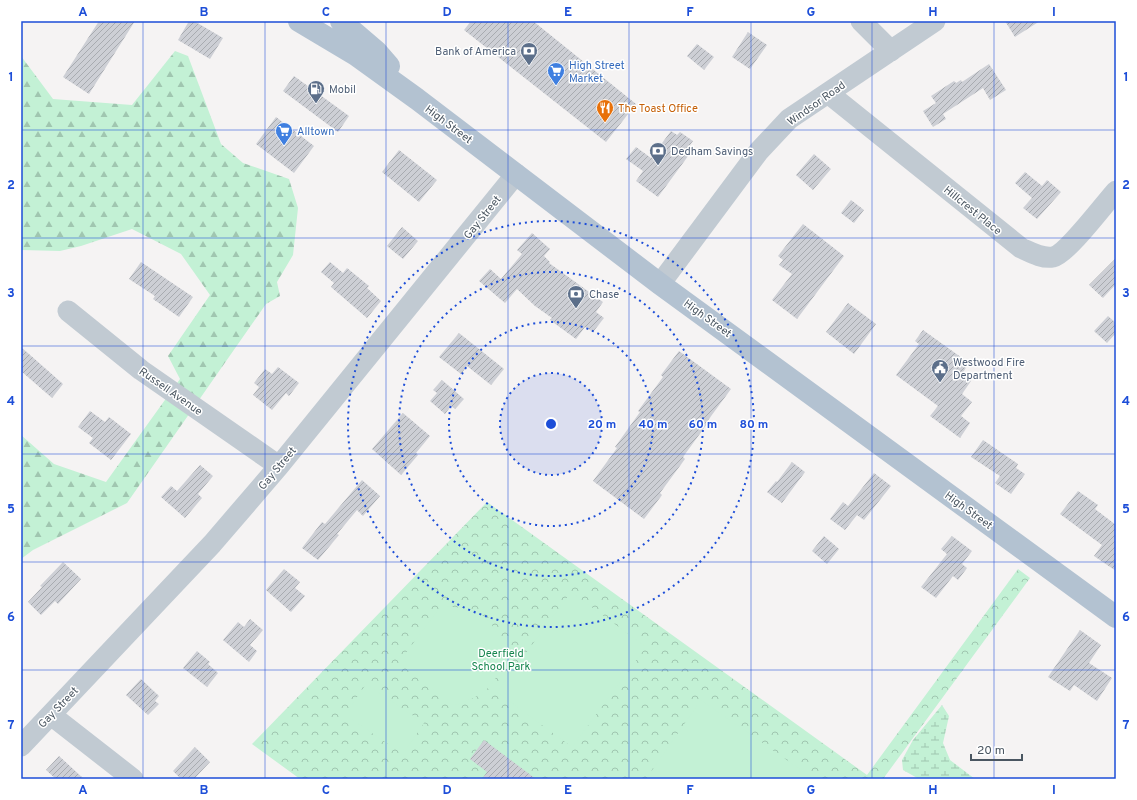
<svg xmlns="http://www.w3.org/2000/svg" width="1137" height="800" font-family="Overpass,sans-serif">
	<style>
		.forest { fill: url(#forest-firs) }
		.wetland { fill: url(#wetland-marsh) }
		.park { fill: url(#park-crowns) }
		.pitch { fill: #c3f1d5 }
		.building { fill: url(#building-hatch) }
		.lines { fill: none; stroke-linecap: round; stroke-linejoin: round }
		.minor { stroke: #c1cad2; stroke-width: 21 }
		.major { stroke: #b3c2d1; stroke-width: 22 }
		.grid { fill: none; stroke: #1d4ed8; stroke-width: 1; stroke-opacity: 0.55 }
		.ring { fill: none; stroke: #1d4ed8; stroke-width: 2; stroke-dasharray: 2 4 }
		.labels { text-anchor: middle; stroke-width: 3; stroke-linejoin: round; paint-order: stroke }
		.service-label { font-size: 11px; fill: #4e5e75; stroke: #fff; text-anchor: start }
		.shop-label { font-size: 11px; fill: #366cbe; stroke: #fff; text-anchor: start }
		.street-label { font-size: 11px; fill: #4a5661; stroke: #fff }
		.food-label { font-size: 11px; fill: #c56008; stroke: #fff; text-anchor: start }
		.park-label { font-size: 11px; fill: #17864f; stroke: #fff }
		.centre { fill: #1d4ed8; stroke: #fff; stroke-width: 2 }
		.ring-label { font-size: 12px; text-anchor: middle; font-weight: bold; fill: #1d4ed8; stroke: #fff; stroke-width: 3; stroke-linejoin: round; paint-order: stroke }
		.neatline { fill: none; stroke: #1d4ed8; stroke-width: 1.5 }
		.grid-label { font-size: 13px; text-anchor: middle; font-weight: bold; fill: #1d4ed8 }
	</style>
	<defs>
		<pattern id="forest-firs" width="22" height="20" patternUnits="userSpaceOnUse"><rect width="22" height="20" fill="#c3f1d5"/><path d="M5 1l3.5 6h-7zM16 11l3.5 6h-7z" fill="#a0c6b0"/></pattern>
		<pattern id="wetland-marsh" width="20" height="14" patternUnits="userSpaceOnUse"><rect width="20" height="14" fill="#c3f1d5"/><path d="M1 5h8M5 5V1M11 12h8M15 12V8" fill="none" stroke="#a0c6b0"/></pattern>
		<pattern id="park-crowns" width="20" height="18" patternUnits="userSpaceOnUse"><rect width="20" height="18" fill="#c3f1d5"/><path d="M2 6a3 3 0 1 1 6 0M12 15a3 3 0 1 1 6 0" fill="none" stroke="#a0c6b0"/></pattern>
		<pattern id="building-hatch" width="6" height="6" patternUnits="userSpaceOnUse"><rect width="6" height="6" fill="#cdcfd5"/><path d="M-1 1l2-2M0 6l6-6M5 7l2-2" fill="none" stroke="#a8abb0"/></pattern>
	</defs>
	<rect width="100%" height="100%" fill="#f5f3f3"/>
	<!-- forest -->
	<path class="forest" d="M175,51L188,56L221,144L243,163L289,179L298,208L293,255L277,282L280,296L266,304L127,503L33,550L21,559V435L54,464L106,482L180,379L168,356L210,295L181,254L132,229L81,246L60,251L21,250V56L53,99L132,105Z"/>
	<!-- wetland -->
	<path class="wetland" d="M942,705L949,716L943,743L950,760L975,779H919L903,770L902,760L913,740Z"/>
	<!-- park -->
	<path class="park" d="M487,502L867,775L1018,569L1030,578L883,779H300L252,744Z"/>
	<!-- pitch -->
	<path class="pitch" d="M571,592L646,647L572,747L497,692Z
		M441,606C451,607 465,607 474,611C505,624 511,668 486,690C478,697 466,701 456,705L407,670L405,654Z
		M366,684L424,723L403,754L345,715Z
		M701,700L814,779H646Z"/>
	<!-- building -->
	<path class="building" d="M99,21H135L89,94L63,77Z
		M189,21H194L223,38L210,59L178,40Z
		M471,21H533L636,104L606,142L464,30Z
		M1005,21H1040L1015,37Z
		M748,32L767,45L750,69L732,57Z
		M697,44L714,57L704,70L687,56Z
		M989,64L1006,90L990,100L983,88L943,114L946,119L933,127L923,111L936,103L931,96L954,81L956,83L961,80L962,82Z
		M294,76L349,116L338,132L283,91Z
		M276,117L314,146L294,173L256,144Z
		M671,131L677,135L680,132L693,141L690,145L694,148L658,197L636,181L643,171L626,159L636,147L651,158Z
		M399,150L437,180L419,202L382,172Z
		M814,154L831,169L813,190L796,175Z
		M1025,172L1042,186L1047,180L1061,192L1037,219L1023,208L1032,198L1015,183Z
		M851,200L864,210L854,223L841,213Z
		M803,224L844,256L797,319L772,300L792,274L779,265L783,260L778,256Z
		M402,227L418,241L403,259L387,246Z
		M532,233L550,249L544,256L550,262L549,263L603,302L596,312L604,318L593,332L585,327L576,339L550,320L552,318L535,306L517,289L505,303L479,281L490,269L501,279L522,254L517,250Z
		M1116,258V284L1103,298L1089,285Z
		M141,262L193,297L179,317L153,299L155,296L129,279Z
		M330,262L343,273L347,268L369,286L367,288L381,301L367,318L331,287L334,283L321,272Z
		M848,303L876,324L854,354L826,332Z
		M1108,316L1116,323V333L1107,343L1094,331Z
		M923,330L969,363L962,374L971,381L962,394L972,402L961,416L970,423L960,438L930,416L938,406L896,375L919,344L915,341Z
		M459,333L504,369L491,385L467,366L461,374L439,357Z
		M21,347L63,384L52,398L21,371Z
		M679,351L731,389L706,423L707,424L683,457L685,459L660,493L662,495L644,519L593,481L617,448L615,447L640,412L638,411L663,377L661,375Z
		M278,367L299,383L289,396L286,393L272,410L253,395L259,387L254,383L265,369L272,374Z
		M442,380L464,399L455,409L451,406L445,414L430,401L437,393L433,390Z
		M90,411L105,422L109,417L131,434L111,460L89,443L93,438L78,427Z
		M403,413L430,436L416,453L418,455L401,475L372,449Z
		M983,440L1018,464L1016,468L1025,474L1011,494L995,483L1000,476L971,457Z
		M792,462L805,472L782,503L767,492L776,481L777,482Z
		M200,465L213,476L198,494L202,498L185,518L161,497L171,486L177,491Z
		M874,473L891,486L864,520L857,515L845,530L830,519L843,502L848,506Z
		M362,480L380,496L363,516L357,510L337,534L339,535L318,560L302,548L322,522L325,524Z
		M1078,491L1098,505L1095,509L1116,525V571L1094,556L1102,545L1060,514Z
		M824,536L839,549L827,564L812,551Z
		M952,536L972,551L962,564L967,568L958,580L953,576L936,598L921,587L947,554L941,549Z
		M63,562L81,579L58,604L55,601L41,615L28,602L42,587L40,586Z
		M284,569L300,582L295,588L305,596L291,612L266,590Z
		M250,619L263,630L250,645L257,651L249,662L223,640L238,622L244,627Z
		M1080,630L1101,645L1089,663L1112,678L1097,701L1074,685L1070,691L1048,677Z
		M197,651L210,662L208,664L218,673L207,687L183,668Z
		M141,679L159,696L155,701L159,704L148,715L126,695Z
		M484,740L536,779H482L487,772L470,759Z
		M195,747L210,762L194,779H181L173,771Z
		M59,756L84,779H56L46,770Z"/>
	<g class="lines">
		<!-- minor -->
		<path class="minor" d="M861,21L891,51
			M828,93L1021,248C1030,252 1042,259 1053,257C1067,254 1105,203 1116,191
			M660,284L759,151L789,119L935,21
			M68,311L141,370L279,466
			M51,715L133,779
			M21,746L212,544L279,466L516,174"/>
		<!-- major -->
		<path class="major" d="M299,21L356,55L417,99L660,284L1116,617
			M341,21L376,51L389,66"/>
	</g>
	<!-- grid -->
	<path class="grid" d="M143,21V779M265,21V779M386,21V779M508,21V779M629,21V779M751,21V779M872,21V779M994,21V779M21,130H1116M21,238H1116M21,346H1116M21,454H1116M21,562H1116M21,670H1116"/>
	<!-- distance rings -->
	<circle cx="551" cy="424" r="51" fill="#1d4ed8" fill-opacity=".12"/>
	<g class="ring">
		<circle cx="551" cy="424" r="51"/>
		<circle cx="551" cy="424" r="102"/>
		<circle cx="551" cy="424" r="152"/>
		<circle cx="551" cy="424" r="203"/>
	</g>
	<!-- icons -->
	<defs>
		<symbol id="bank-pin" viewBox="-11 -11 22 30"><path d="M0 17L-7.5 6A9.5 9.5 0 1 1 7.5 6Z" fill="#5c6f8a" stroke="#fff"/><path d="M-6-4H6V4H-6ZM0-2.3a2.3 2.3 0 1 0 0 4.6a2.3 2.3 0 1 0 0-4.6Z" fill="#fff"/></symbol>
		<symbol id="supermarket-pin" viewBox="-11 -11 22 30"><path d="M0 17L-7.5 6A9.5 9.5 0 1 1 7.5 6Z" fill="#3f7fe0" stroke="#fff"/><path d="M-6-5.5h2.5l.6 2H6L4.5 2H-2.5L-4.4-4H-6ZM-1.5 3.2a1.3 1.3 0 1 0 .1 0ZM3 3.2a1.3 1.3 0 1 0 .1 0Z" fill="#fff"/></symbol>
		<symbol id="fuel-pin" viewBox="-11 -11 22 30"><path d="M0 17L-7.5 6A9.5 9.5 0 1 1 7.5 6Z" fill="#5c6f8a" stroke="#fff"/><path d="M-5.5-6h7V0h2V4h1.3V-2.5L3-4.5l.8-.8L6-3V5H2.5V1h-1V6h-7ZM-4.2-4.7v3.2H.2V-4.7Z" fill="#fff"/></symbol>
		<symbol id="restaurant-pin" viewBox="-11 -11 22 30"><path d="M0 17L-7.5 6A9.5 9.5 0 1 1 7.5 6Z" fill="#e8710a" stroke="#fff"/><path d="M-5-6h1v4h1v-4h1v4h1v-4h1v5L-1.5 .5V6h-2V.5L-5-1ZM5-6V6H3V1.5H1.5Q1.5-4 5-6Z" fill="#fff"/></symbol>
		<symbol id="civic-pin" viewBox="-11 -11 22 30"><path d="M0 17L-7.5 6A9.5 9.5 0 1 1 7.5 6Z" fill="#5c6f8a" stroke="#fff"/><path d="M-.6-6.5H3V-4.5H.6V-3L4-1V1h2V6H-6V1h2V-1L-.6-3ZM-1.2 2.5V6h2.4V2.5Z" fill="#fff"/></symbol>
	</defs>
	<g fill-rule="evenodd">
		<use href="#bank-pin" x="519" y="41" width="20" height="27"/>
		<use href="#supermarket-pin" x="546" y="61" width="20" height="27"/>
		<use href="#fuel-pin" x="306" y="79" width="20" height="27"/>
		<use href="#restaurant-pin" x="595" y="98" width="20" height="27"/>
		<use href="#supermarket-pin" x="274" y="121" width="20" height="27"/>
		<use href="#bank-pin" x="648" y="141" width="20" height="27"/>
		<use href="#bank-pin" x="566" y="284" width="20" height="27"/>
		<use href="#civic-pin" x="930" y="358" width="20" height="27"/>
	</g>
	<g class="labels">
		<!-- service labels -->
		<g class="service-label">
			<text x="516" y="55" text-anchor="end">Bank of America</text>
			<text x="329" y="93">Mobil</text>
			<text x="671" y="155">Dedham Savings</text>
			<text x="589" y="298">Chase</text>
			<text x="953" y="366">Westwood Fire<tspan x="953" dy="13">Department</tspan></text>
		</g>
		<!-- shop labels -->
		<g class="shop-label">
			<text x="569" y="69">High Street<tspan x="569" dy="13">Market</tspan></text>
			<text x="297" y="135">Alltown</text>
		</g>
		<!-- street labels -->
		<g class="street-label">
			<text transform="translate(816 103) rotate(-35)" y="4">Windsor Road</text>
			<text transform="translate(449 124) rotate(37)" y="4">High Street</text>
			<text transform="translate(973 210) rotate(39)" y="4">Hillcrest Place</text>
			<text transform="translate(482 217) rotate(-51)" y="4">Gay Street</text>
			<text transform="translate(708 318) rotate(36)" y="4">High Street</text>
			<text transform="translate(171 391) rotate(35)" y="4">Russell Avenue</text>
			<text transform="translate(277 468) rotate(-50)" y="4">Gay Street</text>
			<text transform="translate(969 510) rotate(36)" y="4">High Street</text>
			<text transform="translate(58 707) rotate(-46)" y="4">Gay Street</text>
		</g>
		<!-- food labels -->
		<g class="food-label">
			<text x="618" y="112">The Toast Office</text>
		</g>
		<!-- park labels -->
		<g class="park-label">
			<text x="501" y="657">Deerfield<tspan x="501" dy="13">School Park</tspan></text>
		</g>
	</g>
	<circle cx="551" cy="424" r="6" class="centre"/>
	<g class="ring-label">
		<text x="602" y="428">20 m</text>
		<text x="653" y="428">40 m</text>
		<text x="703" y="428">60 m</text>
		<text x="754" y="428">80 m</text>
	</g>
	<!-- border -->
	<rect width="1137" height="800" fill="none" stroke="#ffffff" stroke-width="44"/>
	<!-- scale -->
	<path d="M971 754v6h51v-6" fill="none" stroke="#4a5661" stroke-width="2"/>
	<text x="977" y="754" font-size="12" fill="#4a5661" stroke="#ffffff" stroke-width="3" paint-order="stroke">20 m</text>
	<rect x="22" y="22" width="1093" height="756" class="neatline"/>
	<g class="grid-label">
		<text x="83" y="16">A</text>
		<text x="204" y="16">B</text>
		<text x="326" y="16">C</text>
		<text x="447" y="16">D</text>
		<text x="568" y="16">E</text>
		<text x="690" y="16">F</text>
		<text x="811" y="16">G</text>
		<text x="933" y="16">H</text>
		<text x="1054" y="16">I</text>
		<text x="11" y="81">1</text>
		<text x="1126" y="81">1</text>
		<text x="11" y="189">2</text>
		<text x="1126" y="189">2</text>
		<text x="11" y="297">3</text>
		<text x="1126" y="297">3</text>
		<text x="11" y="405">4</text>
		<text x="1126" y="405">4</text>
		<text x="11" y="513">5</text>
		<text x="1126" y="513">5</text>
		<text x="11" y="621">6</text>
		<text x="1126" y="621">6</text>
		<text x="11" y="729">7</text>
		<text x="1126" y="729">7</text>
		<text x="83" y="794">A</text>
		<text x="204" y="794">B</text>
		<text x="326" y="794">C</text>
		<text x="447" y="794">D</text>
		<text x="568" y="794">E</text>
		<text x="690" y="794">F</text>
		<text x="811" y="794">G</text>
		<text x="933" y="794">H</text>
		<text x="1054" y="794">I</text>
	</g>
</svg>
